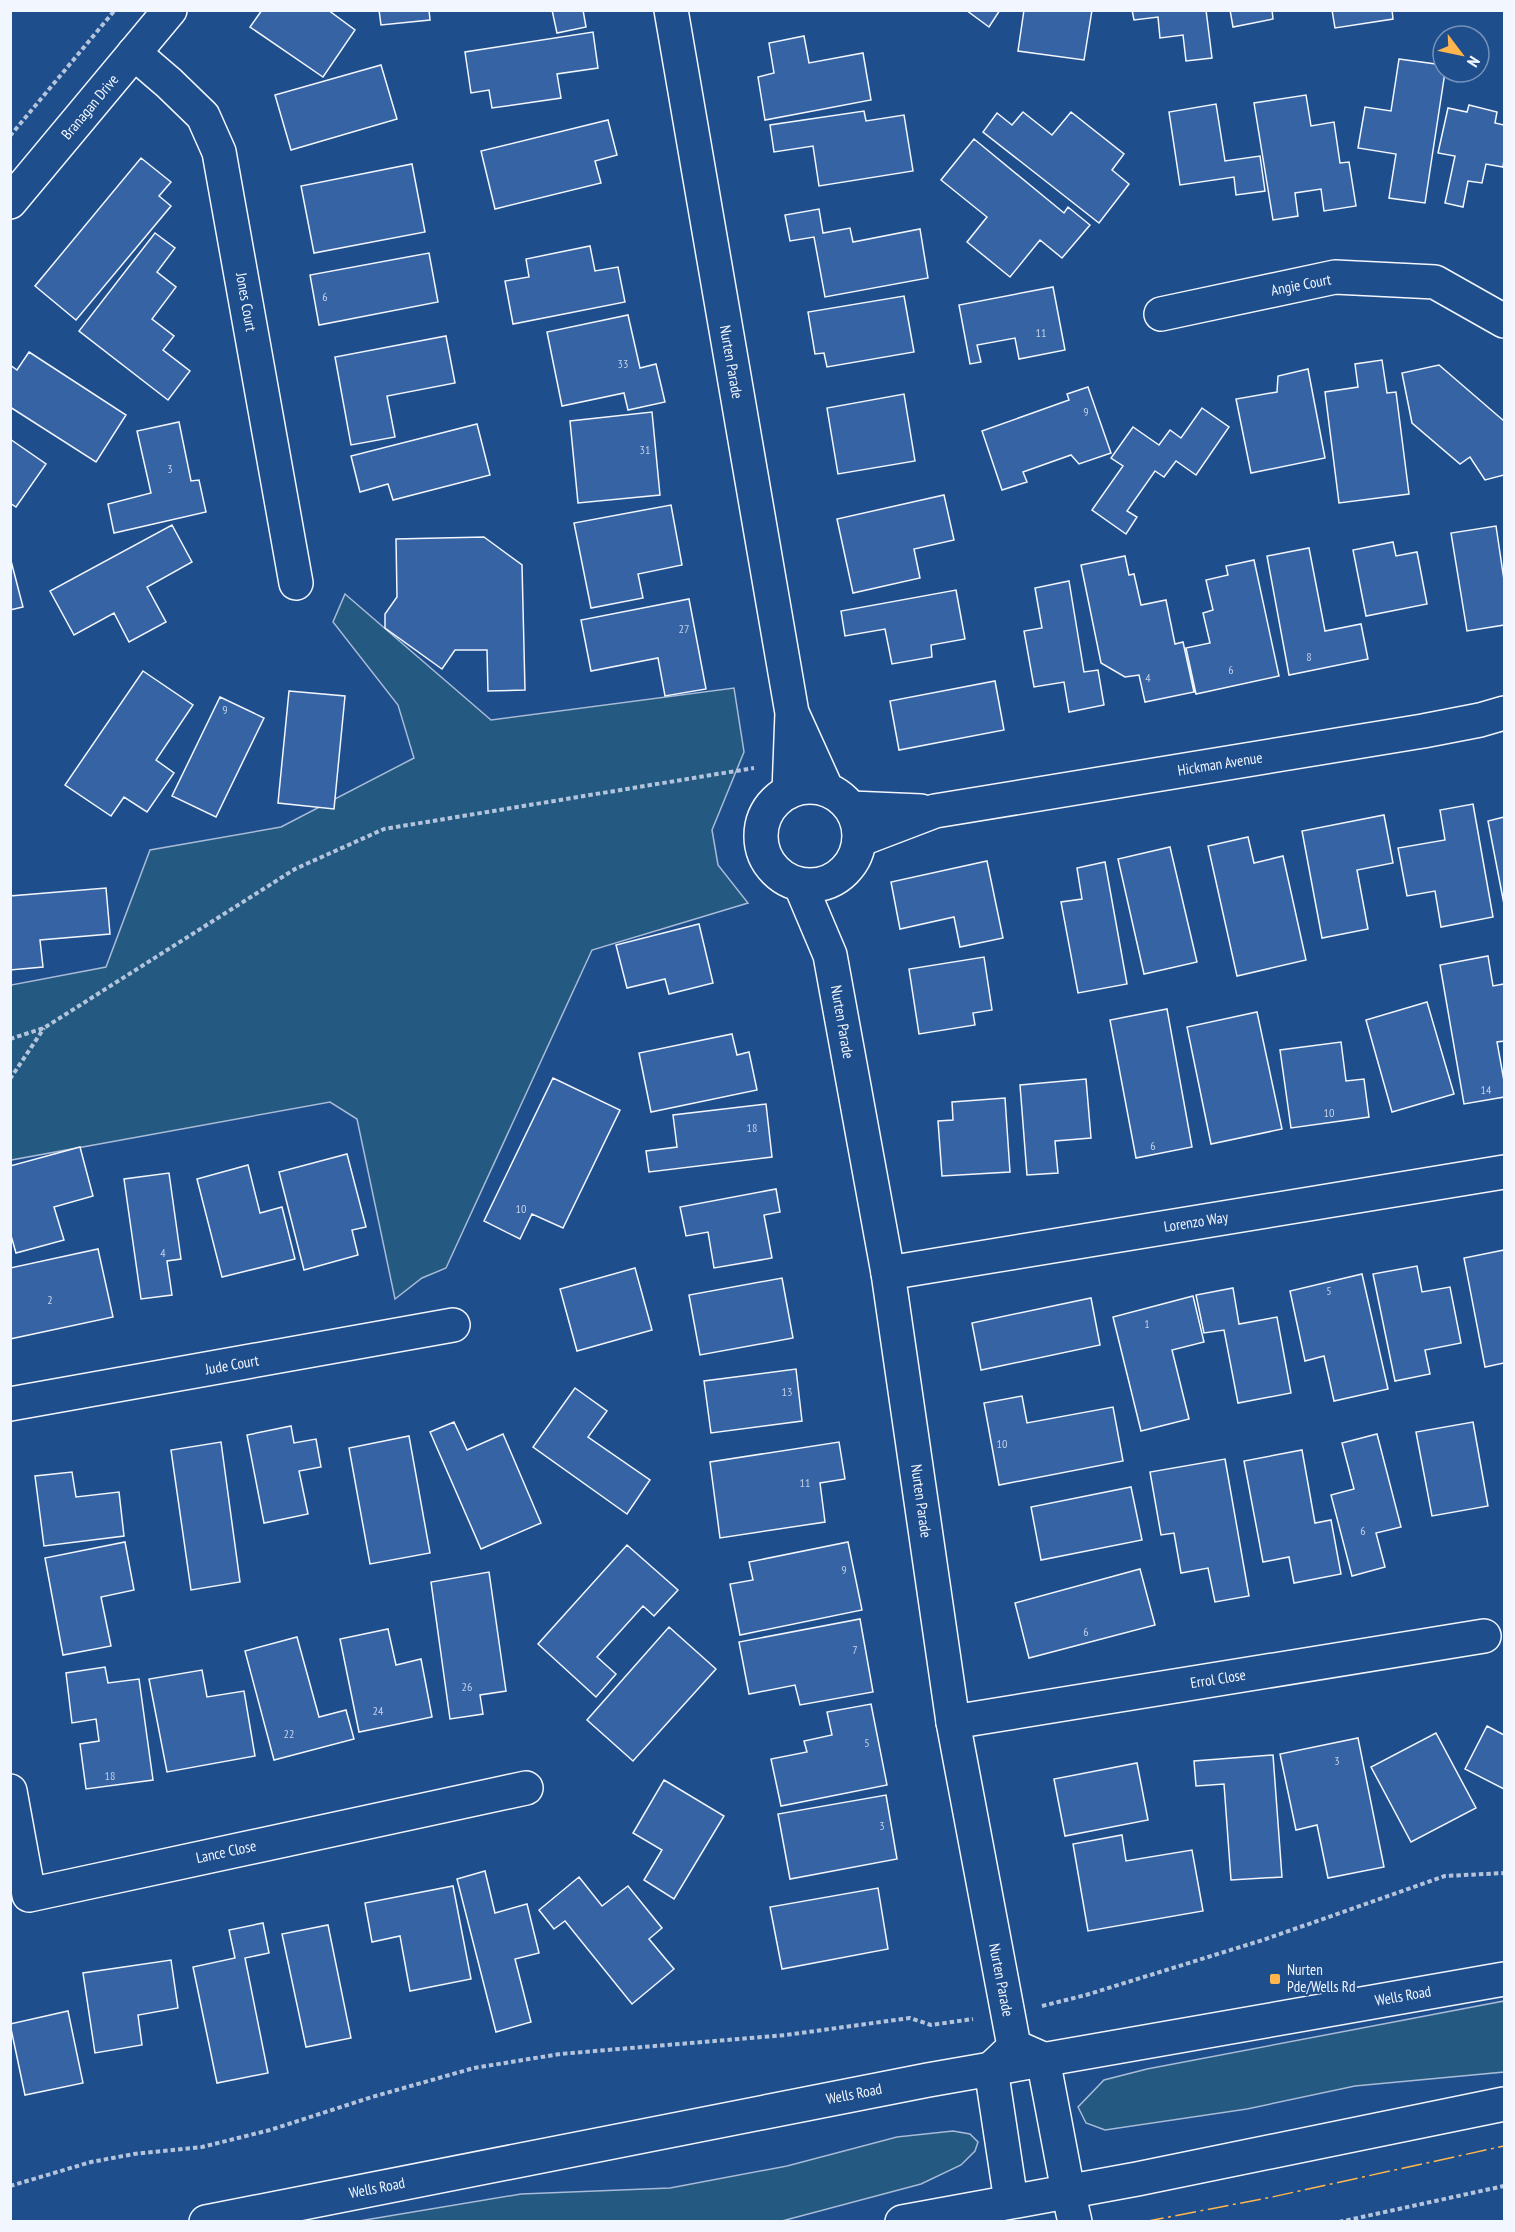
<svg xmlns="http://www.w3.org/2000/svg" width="1515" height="2232" font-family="'PT Sans Narrow',sans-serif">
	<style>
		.green { fill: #245a82; stroke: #a8bbd7; stroke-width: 1.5 }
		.building { fill: #3563a3; stroke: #f2f6ff; stroke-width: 1.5 }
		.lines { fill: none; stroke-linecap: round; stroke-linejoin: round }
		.street-casing { stroke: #f2f6ff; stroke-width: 36 }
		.secondary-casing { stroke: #f2f6ff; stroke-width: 36 }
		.primary-casing { stroke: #f2f6ff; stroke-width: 36 }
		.path { stroke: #b3c4dc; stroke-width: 4; stroke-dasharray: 4.5 3; stroke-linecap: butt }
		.street { stroke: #1f4e8c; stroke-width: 33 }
		.secondary { stroke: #1f4e8c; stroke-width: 33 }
		.primary { stroke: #1f4e8c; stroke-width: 33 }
		.power { stroke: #ffb74d; stroke-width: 1.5; stroke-dasharray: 21 4.5 3 4.5; stroke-linecap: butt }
		.poi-dot { fill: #ffb74d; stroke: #1f4e8c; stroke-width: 2 }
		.labels { text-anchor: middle; stroke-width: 4.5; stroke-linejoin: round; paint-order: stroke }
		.number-label { font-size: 12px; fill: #c3d1e8 }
		.street-label { font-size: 15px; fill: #f2f6ff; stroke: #1f4e8c }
		.poi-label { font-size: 15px; fill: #f2f6ff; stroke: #1f4e8c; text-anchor: start }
	</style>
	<rect width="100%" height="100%" fill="#1f4e8c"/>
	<!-- green -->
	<path class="green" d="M345,594L491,720L734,688L744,752L712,830L718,865L748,903L592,950L446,1268L422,1278L395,1299L357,1119L330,1102L11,1160V985L106,967L150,850L281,827L414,758L398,705L333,622Z
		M1504,2001V2072L1355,2086L1247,2109L1105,2130L1086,2123L1078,2107L1104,2080L1147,2069Z
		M953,2131L970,2134L978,2142L975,2151L961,2165L921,2184L782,2221H359L521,2194L670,2188L787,2166L897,2137Z"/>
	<!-- building -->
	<path class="building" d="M262,10H328L355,30L323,77L250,27Z
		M379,10H429L430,20L381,25Z
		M552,10H583L586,27L557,33Z
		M966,10H1000L989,27Z
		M1024,10H1092L1084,60L1018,51Z
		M1132,10H1206L1212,58L1186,61L1183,35L1160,38L1158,17L1134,20Z
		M1230,10H1272L1273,19L1233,27Z
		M1332,10H1392L1393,19L1335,28Z
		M593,32L598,68L557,74L561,98L492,108L489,90L471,93L465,52Z
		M804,36L809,63L863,53L871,100L765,120L758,77L774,73L769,43Z
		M1399,59L1443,65V72H1445L1425,203L1389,198L1396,154L1358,148L1365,107L1391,111Z
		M381,65L397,119L291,150L275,95Z
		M1306,95L1311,126L1334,122L1340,163L1349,162L1356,206L1324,211L1321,189L1295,193L1298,216L1273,220L1254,103Z
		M1216,104L1225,161L1260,156L1265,191L1236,195L1234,177L1180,185L1169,112Z
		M1469,105L1497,112L1495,123L1504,125V159L1503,167L1486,164L1482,183L1468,181L1463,207L1445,203L1455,156L1438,153L1448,108L1467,112Z
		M864,111L866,121L904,115L913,171L819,186L813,146L774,152L770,125Z
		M1023,112L1052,135L1071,112L1124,154L1112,170L1129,184L1099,223L983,132L997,113L1012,125Z
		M608,120L617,155L595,161L601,183L495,209L481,151Z
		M974,139L1064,213L1068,207L1090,225L1062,258L1040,240L1010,277L967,242L987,217L941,180Z
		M141,158L171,182L159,196L171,206L76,320L35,286Z
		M412,164L425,232L314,253L301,186Z
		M819,209L823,233L850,228L853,242L920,229L928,278L825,297L814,237L790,241L785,215Z
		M155,233L175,248L157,272L176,287L152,319L174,336L163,350L190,371L168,400L79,331Z
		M590,246L595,271L618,267L625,302L513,324L505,281L529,277L526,259Z
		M429,253L438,302L319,325L310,275Z
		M1053,287L1065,350L1019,359L1015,338L977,345L981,362L970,364L959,305Z
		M904,296L914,352L827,367L824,353L815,354L808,312Z
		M628,315L640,368L656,364L665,402L628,410L624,393L562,406L547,332Z
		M446,336L455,383L387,396L395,437L351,445L335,357Z
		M29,352L126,415L96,462L10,407V365L17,370Z
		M1382,360L1387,393L1396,392L1409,494L1339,503L1325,392L1358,387L1355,364Z
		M1439,365L1504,421V475L1485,480L1470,457L1460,464L1412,423L1402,373Z
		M1308,369L1325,458L1251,473L1236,399L1277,392L1278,376Z
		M1088,387L1111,453L1079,464L1071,455L1023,472L1027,482L1002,490L982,431L1069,400L1067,394Z
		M904,394L915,461L838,474L827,408Z
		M1202,408L1229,427L1196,475L1176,461L1164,477L1155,471L1127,511L1137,517L1126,534L1092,510L1123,466L1111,458L1133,427L1159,445L1170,430L1181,438Z
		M652,412L660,495L578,503L570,421Z
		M179,422L191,481L199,480L206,512L114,533L108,504L151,493L137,431Z
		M477,424L490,475L393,500L388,484L360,492L351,456Z
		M10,439L46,464L16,507L10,503Z
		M944,495L954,540L914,549L920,578L853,593L837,519Z
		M671,505L682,565L638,574L643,598L591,608L574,523Z
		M172,525L192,562L147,587L166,622L129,642L114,613L74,635L50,591Z
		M1496,526L1504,580V625L1467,631L1451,533Z
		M484,537L522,565L525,690L488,691L487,650H455L442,669L385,628V614L397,597L396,539Z
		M1393,542L1396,556L1417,552L1427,604L1366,616L1353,550Z
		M1309,548L1325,631L1361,624L1368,659L1289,675L1267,556Z
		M1125,556L1129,575L1134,574L1141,605L1166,600L1175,644L1183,642L1194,692L1145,702L1139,675L1125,677L1101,663L1081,565Z
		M10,557L23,607L10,610Z
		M1254,560L1279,676L1196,694L1186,648L1210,643L1203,613L1213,610L1206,580L1228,575L1226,566Z
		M1069,581L1084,672L1098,670L1104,705L1069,712L1064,682L1034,687L1024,631L1042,628L1035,588Z
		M956,590L965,639L931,645L932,657L892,664L885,629L845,636L841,611Z
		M689,599L706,689L665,696L658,658L591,671L581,620Z
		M143,671L193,705L156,760L174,773L147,812L124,797L111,816L65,785Z
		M995,681L1004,730L899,750L890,701Z
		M289,691L345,696L334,809L278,803Z
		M220,697L264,718L216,817L172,796Z
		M1473,804L1493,917L1441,927L1435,891L1407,896L1398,848L1445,840L1440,810Z
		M1384,815L1393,863L1357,870L1368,929L1322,938L1302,831Z
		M1504,817V904L1488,821Z
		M1248,837L1254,863L1283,856L1306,960L1237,976L1208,846Z
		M1170,847L1197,962L1144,974L1118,859Z
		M987,861L1003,938L960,947L954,917L900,929L891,882Z
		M1105,862L1127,984L1078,993L1061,902L1082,899L1077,868Z
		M106,888L110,934L40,940L43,967L10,970V896Z
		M699,924L713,983L669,994L665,979L627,988L616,945Z
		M1488,956L1493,986L1504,984V1041L1497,1042L1504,1081V1097L1464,1104L1440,965Z
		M984,957L992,1010L973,1013L975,1025L919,1034L909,969Z
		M1427,1002L1454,1094L1392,1112L1366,1020Z
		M1167,1009L1192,1147L1136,1158L1110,1020Z
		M1257,1012L1282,1129L1211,1144L1187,1027Z
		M732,1034L737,1055L749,1052L757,1090L651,1112L639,1053Z
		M1341,1042L1346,1081L1364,1079L1369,1117L1291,1128L1280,1050Z
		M553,1078L620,1110L563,1228L532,1214L520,1239L484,1221Z
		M1086,1079L1091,1138L1055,1141L1058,1173L1027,1175L1020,1085Z
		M1005,1098L1010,1172L942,1176L938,1121L953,1120L952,1102Z
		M766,1104L772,1157L649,1172L646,1151L677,1147L673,1115Z
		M80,1147L93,1196L54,1207L64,1240L16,1253L10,1232V1166Z
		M347,1154L366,1227L352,1230L358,1255L304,1270L279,1172Z
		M248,1165L260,1213L282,1207L295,1259L222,1277L197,1179Z
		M169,1173L181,1259L167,1261L172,1295L141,1299L124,1179Z
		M776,1189L780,1212L764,1215L772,1258L714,1268L708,1232L686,1236L680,1207Z
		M98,1249L113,1317L10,1339V1268Z
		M1504,1250V1363L1485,1367L1464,1258Z
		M1417,1266L1422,1292L1450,1287L1461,1343L1425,1350L1430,1374L1395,1381L1373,1274Z
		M635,1268L652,1330L577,1351L560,1289Z
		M1362,1274L1388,1389L1334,1401L1324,1356L1305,1361L1290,1291Z
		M782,1278L793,1338L700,1355L689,1295Z
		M1233,1288L1239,1324L1277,1317L1291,1393L1238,1403L1224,1330L1204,1333L1196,1295Z
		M1193,1296L1204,1342L1172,1350L1189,1419L1141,1431L1113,1317Z
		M1091,1298L1100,1345L981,1370L972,1323Z
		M796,1369L802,1421L711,1433L704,1381Z
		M575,1388L607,1411L588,1437L650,1480L627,1514L533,1447Z
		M1022,1396L1027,1423L1113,1407L1123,1461L999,1485L984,1403Z
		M454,1422L467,1450L503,1434L541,1523L481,1549L430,1432Z
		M1473,1422L1488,1506L1432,1516L1416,1432Z
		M291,1426L294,1443L316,1439L321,1467L299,1471L308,1514L264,1523L247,1435Z
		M1377,1434L1401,1527L1376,1533L1385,1567L1352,1576L1331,1495L1354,1489L1342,1443Z
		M409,1436L430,1553L370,1564L349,1448Z
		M221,1442L240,1582L191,1590L171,1450Z
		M839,1442L845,1479L820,1483L825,1522L720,1538L710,1462Z
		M1302,1450L1315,1523L1331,1520L1341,1574L1294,1583L1289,1557L1263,1562L1244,1461Z
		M1225,1459L1249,1596L1215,1602L1208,1568L1181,1573L1174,1533L1161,1535L1150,1472Z
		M72,1472L76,1497L119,1492L124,1536L44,1546L35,1476Z
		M1131,1487L1142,1540L1041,1560L1031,1507Z
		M125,1542L134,1590L101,1597L111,1646L63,1655L45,1558Z
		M848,1542L862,1610L740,1635L730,1584L753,1580L749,1562Z
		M627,1545L678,1590L654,1616L643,1606L597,1657L616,1674L596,1697L538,1644Z
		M1140,1569L1155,1625L1029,1658L1015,1603Z
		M489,1572L506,1691L480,1695L483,1714L450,1719L431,1582Z
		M860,1619L873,1692L800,1705L795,1685L749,1694L739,1642Z
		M669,1627L716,1669L633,1761L587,1720Z
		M388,1629L396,1665L421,1659L432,1717L359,1732L340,1639Z
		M297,1637L319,1717L346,1710L354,1739L274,1760L245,1651Z
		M105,1667L108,1683L139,1679L153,1780L86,1789L80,1744L99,1741L96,1719L72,1723L66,1673Z
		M202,1670L207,1697L244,1691L255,1756L167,1772L149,1679Z
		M871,1704L887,1785L781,1806L771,1759L807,1752L804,1741L832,1735L827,1712Z
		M1487,1726L1504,1735V1789L1465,1769Z
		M1436,1733L1476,1808L1411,1842L1371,1767Z
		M1358,1738L1384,1867L1328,1878L1317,1825L1296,1830L1280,1754Z
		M1273,1755L1282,1877L1231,1880L1224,1784L1196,1786L1194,1761Z
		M1137,1763L1148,1820L1065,1836L1054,1779Z
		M664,1780L724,1816L674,1899L644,1880L662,1850L633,1833Z
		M886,1795L897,1859L790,1879L778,1814Z
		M1122,1835L1126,1861L1192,1850L1203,1911L1088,1931L1073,1844Z
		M485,1871L495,1913L527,1904L539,1953L515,1959L531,2022L496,2032L457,1879Z
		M579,1877L602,1906L628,1886L662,1928L649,1939L674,1969L632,2004L565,1921L554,1929L539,1910Z
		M453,1886L471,1979L410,1991L400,1936L372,1942L365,1903Z
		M878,1888L888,1949L782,1969L770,1907Z
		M263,1923L269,1953L245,1958L268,2073L217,2083L193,1967L235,1958L229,1930Z
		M328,1925L351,2038L306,2047L282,1934Z
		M171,1960L178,2008L138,2015L142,2045L95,2053L83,1973Z
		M68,2011L83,2083L25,2095L10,2024Z"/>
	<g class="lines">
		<defs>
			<path id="street" d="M134,53L169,83L203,116L219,152L296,583
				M1161,314L1335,277L1435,282L1504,321
				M851,808L921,811
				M859,840L935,811L1423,731L1480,720L1504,713
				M888,1273L1504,1172
				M10,1404L453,1325
				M953,1722L1484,1636
				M10,1791L29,1895L526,1788
				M1068,2191L1075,2222"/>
			<path id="secondary" d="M671,10L792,713L789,792
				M10,202L170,10
				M793,715L827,790
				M761 836a49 49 0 1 1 98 0a49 49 0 1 1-98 0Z
				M800,884L830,955L888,1273L953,1722L1014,2046
				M1018,2048L1043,2059L1068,2191
				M1011,2050L991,2069L1011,2201"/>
			<path id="primary" d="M206,2222L928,2080L1504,1979
				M902,2222L1137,2179L1504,2104"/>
		</defs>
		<!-- street casing -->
		<use href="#street" class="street-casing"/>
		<!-- secondary casing -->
		<use href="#secondary" class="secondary-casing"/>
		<!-- primary casing -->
		<use href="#primary" class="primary-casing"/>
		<!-- path -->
		<path class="path" d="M10,136L115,10
			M10,1039L44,1028L295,869L384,829L754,768
			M10,1079L44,1028
			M1042,2006L1086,1995L1266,1939L1445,1876L1504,1873
			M10,2186L91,2162L134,2154L202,2147L270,2130L372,2097L474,2068L560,2054L786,2035L910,2018L931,2025L973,2019
			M1339,2222L1504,2186"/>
		<!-- street -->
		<use href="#street" class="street"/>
		<!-- secondary -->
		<use href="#secondary" class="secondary"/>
		<!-- primary -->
		<use href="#primary" class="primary"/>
		<!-- power -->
		<path class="power" d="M1143,2222L1272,2197L1504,2146"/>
	</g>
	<!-- markers -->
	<rect class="poi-dot" x="1269" y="1973" width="12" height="12" rx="3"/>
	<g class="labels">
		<!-- number labels -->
		<g class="number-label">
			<text x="325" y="301">6</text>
			<text x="1041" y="337">11</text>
			<text x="623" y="368">33</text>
			<text x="1086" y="416">9</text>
			<text x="645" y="454">31</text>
			<text x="170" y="473">3</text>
			<text x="684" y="633">27</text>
			<text x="1309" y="661">8</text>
			<text x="1231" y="674">6</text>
			<text x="1148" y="682">4</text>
			<text x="225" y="714">9</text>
			<text x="1486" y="1094">14</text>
			<text x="1329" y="1117">10</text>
			<text x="752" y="1132">18</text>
			<text x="1153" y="1150">6</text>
			<text x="521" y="1213">10</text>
			<text x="163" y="1257">4</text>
			<text x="1329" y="1295">5</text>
			<text x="50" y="1304">2</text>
			<text x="1147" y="1328">1</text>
			<text x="787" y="1396">13</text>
			<text x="1002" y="1448">10</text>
			<text x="805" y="1487">11</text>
			<text x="1363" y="1535">6</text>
			<text x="844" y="1574">9</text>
			<text x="1086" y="1636">6</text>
			<text x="855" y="1654">7</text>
			<text x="467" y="1691">26</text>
			<text x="378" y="1715">24</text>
			<text x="289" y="1738">22</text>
			<text x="867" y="1747">5</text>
			<text x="1337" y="1765">3</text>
			<text x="110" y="1780">18</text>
			<text x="882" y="1830">3</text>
		</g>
		<!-- street labels -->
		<g class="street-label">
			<text transform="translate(90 107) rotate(-50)" y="5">Branagan Drive</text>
			<text transform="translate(1301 285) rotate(-11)" y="5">Angie Court</text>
			<text transform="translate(246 302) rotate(80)" y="5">Jones Court</text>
			<text transform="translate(731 362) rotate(80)" y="5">Nurten Parade</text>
			<text transform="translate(1220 764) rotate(-9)" y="5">Hickman Avenue</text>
			<text transform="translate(842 1022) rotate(80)" y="5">Nurten Parade</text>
			<text transform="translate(1196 1222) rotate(-9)" y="5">Lorenzo Way</text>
			<text transform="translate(232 1365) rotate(-10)" y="5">Jude Court</text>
			<text transform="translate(921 1501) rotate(82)" y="5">Nurten Parade</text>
			<text transform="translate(1218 1679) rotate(-9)" y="5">Errol Close</text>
			<text transform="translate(226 1852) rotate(-12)" y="5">Lance Close</text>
			<text transform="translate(1001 1980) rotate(79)" y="5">Nurten Parade</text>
			<text transform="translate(1403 1996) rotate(-10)" y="5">Wells Road</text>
			<text transform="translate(854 2094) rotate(-11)" y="5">Wells Road</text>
			<text transform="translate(377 2188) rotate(-11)" y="5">Wells Road</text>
		</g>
		<!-- poi labels -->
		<g class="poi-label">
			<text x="1287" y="1975">Nurten<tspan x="1287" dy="17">Pde/Wells Rd</tspan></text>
		</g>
	</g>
	<!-- border -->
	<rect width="1515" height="2232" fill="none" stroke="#f2f6ff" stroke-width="24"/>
	<!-- north arrow -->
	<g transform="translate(1461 54) rotate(122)"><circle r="28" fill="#1f4e8c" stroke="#7391ba" stroke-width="1.5"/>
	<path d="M0-4.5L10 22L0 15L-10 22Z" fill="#ffb74d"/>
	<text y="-9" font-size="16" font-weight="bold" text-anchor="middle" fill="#f2f6ff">N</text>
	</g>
</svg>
